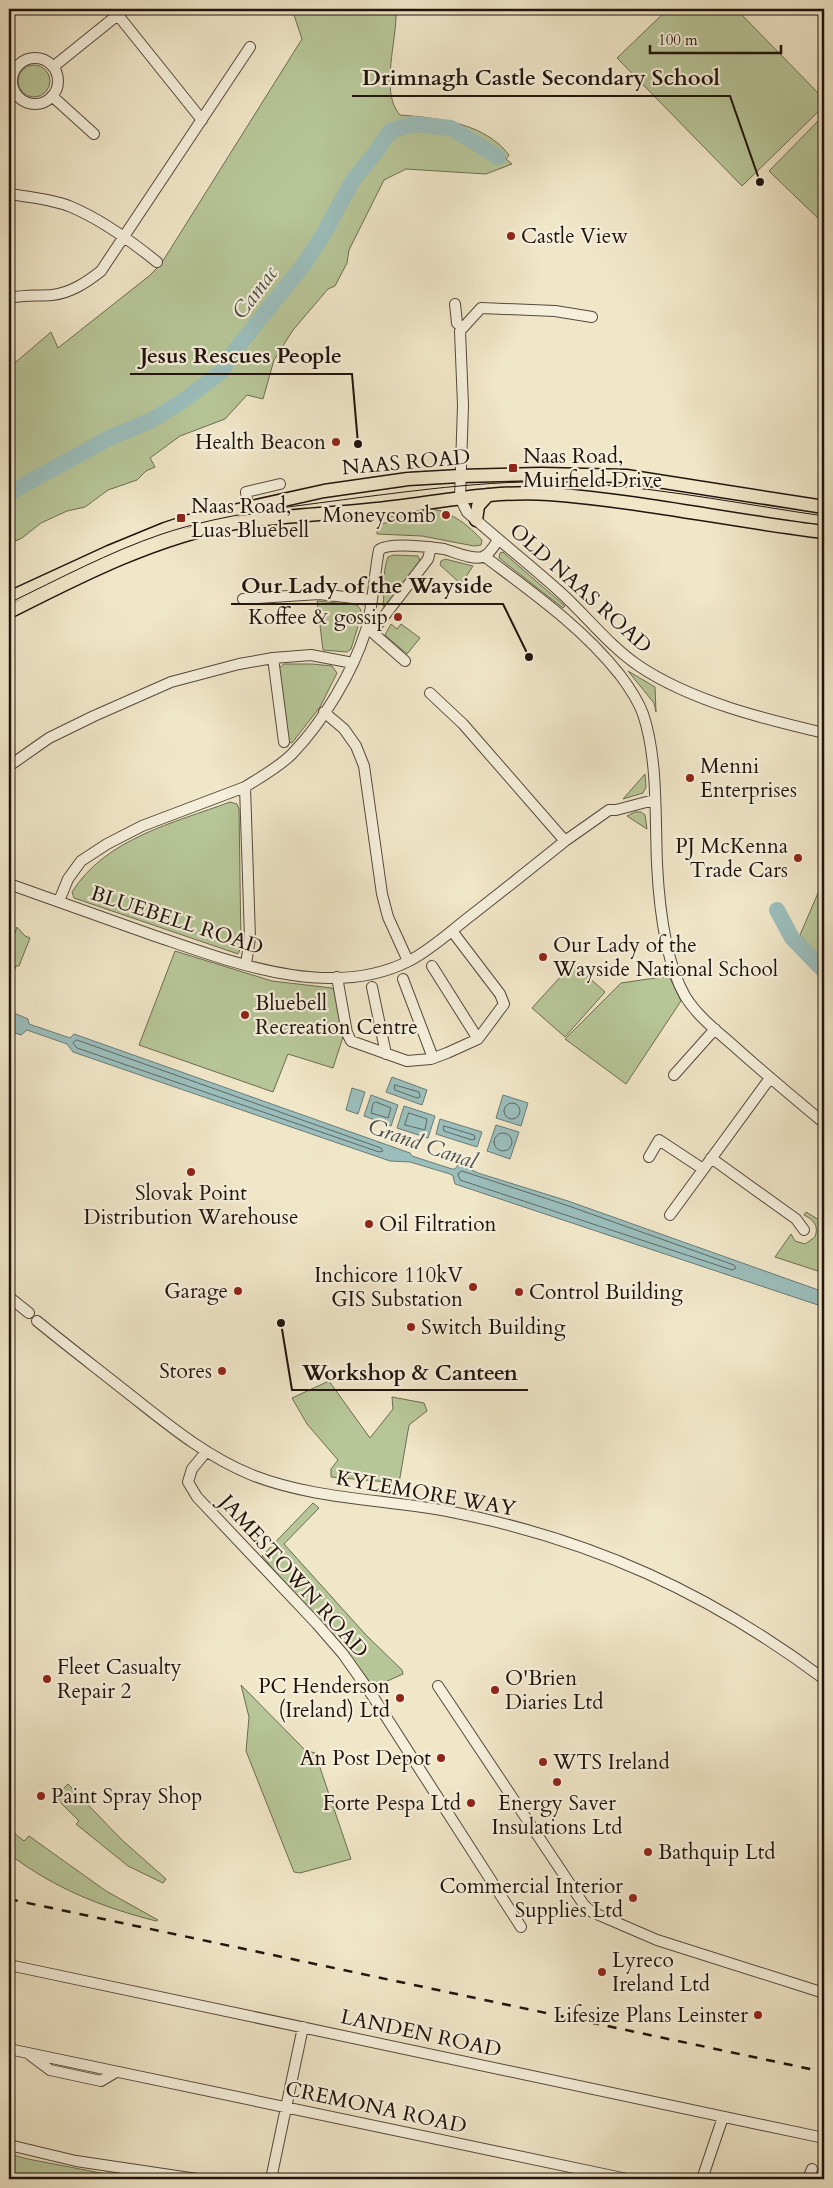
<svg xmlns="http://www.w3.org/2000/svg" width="833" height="2188" font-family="Cardo,serif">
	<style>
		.green { fill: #b7c698; stroke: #6c6c52 }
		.water { fill: #9bbebc; stroke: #6a7a76 }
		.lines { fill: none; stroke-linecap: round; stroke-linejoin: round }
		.shore { stroke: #5e6864; stroke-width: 1 }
		.river { stroke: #9bbebc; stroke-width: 16 }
		.minor-casing { stroke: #55483c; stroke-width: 12 }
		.major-casing { stroke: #21130d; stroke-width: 15 }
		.minor { stroke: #f5efdb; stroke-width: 10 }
		.major { stroke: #f0e6c8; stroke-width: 12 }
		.tram { stroke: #21130d; stroke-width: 1 }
		.rail { stroke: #21130d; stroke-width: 2.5; stroke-dasharray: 9 9; stroke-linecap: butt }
		.poi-dot { fill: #8f2418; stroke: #f5efdb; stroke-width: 2 }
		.labels { text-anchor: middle; stroke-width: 4.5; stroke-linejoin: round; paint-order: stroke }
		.poi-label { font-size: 21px; fill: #21130d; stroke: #f5efdb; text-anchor: start }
		.street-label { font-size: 21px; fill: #21130d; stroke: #f5efdb }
		.water-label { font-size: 22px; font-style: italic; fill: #4c4f4a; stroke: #f5efdb }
		.leader { fill: none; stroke: #21130d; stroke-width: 2 }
		.callout-dot { fill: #21130d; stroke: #f5efdb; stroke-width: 2 }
		.callout-label { font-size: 22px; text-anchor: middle; font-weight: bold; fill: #21130d; stroke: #f5efdb; stroke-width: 4.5; stroke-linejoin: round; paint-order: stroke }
	</style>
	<rect width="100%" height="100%" fill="#f0e6c8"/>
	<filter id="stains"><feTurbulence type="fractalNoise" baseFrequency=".004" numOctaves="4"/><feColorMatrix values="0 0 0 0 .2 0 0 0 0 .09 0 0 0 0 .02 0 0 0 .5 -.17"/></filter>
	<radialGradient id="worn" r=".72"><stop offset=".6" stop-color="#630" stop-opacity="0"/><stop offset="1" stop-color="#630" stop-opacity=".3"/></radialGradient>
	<!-- green -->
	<path class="green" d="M292,9H396C398,37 379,92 400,115C438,118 485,123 509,155L506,159L512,164L486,174L406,169L384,180L349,250L347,263L335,286L328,289L293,330L274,360L263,399L247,395L225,419L180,436L150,458L155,467L146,471L137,480L108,490L85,507L67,511L41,523L22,538L9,544V368L51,332L58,348L149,276L161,264L302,39Z
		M668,9H736L824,99V106L742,186L617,58Z
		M18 81a16 16 0 1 1 32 0a16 16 0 1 1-32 0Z
		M824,115V224L769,171Z
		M433,509C452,512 469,526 482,540L481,545L474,546L422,536L377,534V526L388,522L387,517Z
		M503,552L506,555L565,606L563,608L499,558L500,553Z
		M394,555L418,556L420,561L386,606H383C385,589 382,573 388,557Z
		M445,559L473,566L461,584L440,565L441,561Z
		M317,601L357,605L361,610L360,616L353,614L351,621L359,623L351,649L347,652L323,650Z
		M391,624L397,629L401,624L420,638L407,654L385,635Z
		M284,664H312L332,666L337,673L320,707L292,743L288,742L279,668Z
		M628,671L655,687L656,712L654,703Z
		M645,774L646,787L643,793L623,799Z
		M230,802L237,804L239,809L241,947L238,954L74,898L72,892C106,838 174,823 230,802Z
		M635,812H641L645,815L647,829L627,816Z
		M824,879V962L800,935Z
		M17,927L25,936L30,938L19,966H16L12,978L9,977V931L15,933Z
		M175,951L272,981L332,988L335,992L344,1034L333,1068L288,1054L273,1092L139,1045Z
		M573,963L605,992L565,1037L532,1008Z
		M669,976L681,1001L626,1084L565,1039L621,983Z
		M806,1212L824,1223V1273L775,1257L791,1234L795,1241L805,1244L815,1237C819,1226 814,1220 804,1215Z
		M329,1381L370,1438L393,1409L392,1397L424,1403L427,1411L409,1425L399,1483L331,1477V1469L338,1460L307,1424L292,1398Z
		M313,1503L319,1508L284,1544L366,1635L402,1670L403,1674L374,1687L262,1556Z
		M241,1685L305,1750L315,1753L351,1859L300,1873L294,1872L246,1751L249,1717Z
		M68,1784L122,1840L166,1879L163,1883L128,1866L76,1824L79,1821L55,1797Z
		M9,1829L24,1841L29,1836L106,1891L158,1920L156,1921C101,1907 54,1888 9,1854Z
		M9,2154L28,2159L132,2179H9Z"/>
	<!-- water -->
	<path class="water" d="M9,1011L28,1019L29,1024L70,1038L74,1034L410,1153L412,1156L452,1169H455L459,1164L478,1173L568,1201L824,1292V1307L455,1184L453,1176L450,1174L410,1162L390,1161L73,1052L67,1044L27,1030L21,1035L9,1031Z
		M392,1077L427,1090L422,1105L386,1092Z
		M352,1088L365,1092L358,1114L346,1110Z
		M371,1095L398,1105L391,1126L364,1116Z
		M503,1095L528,1103L521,1126L496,1118Z
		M404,1106L435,1116L428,1138L397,1128Z
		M440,1119L482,1132L477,1147L436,1134Z
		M496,1125L519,1132L510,1159L487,1151Z"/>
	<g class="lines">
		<!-- shore -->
		<path class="shore" d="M77,1040L381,1148L383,1151L379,1152L77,1048L73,1043Z
			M395,1085L419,1092L420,1097L417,1098L395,1090Z
			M376,1102L391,1108L388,1118L371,1113L373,1104Z
			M504 1111a8 8 0 1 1 16 0a8 8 0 1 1-16 0Z
			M409,1113L427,1119L425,1130L405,1125Z
			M444,1126L474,1135L475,1139L472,1140L444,1131Z
			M494 1142a9 9 0 1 1 18 0a9 9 0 1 1-18 0Z
			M462,1171L566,1205L734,1265L736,1268L732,1270L460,1180L458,1174Z"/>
		<!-- river -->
		<path class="river" d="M9,493L109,438L150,421L183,401L221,372L236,349L304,264L323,235L353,180L376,152L390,131L414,124L451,128L498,157
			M777,910L792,938L824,971"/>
		<defs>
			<path id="minor" d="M113,9L202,120
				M12 81a23 23 0 1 1 46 0a23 23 0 1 1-46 0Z
				M53,67L125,9
				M52,96L94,134
				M9,194C29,197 50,199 69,206C101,219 131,241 157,262
				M9,298C23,295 38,296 52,295C71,293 87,282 101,271L250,47
				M455,304L457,323L462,327
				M592,317L555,311L481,308L460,331L463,405L460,498L467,512C497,539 529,564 559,591C586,615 609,646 639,666C691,701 764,719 824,733
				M248,508L246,492L280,484
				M484,556C533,593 582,627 620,675C629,687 638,700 643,714C658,758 655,818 657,864C659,904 665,961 685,996C697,1016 718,1032 735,1047C764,1073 794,1098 824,1123
				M243,599L319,594L371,600
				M367,628L372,632L428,559L431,547
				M372,632L405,661
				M273,658L284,742
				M324,712L344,729L356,746L364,766L382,894L388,917L408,961
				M9,766L49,738L94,716L171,682L239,664L273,658L311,655L353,663
				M565,841L609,810H616L654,800
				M9,884C58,901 106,919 155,936C232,962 330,1001 409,961C432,949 452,930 473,914C504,890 535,865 565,841L463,724L430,693
				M59,901L68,879L81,861L107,844L142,826L245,787
				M246,964L250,938L245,787C261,777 279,767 292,754C323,722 353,672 366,630C373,607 374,575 379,550C389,542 432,547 444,549C455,552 472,560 483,557C490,554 494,546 498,540
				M432,966L478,1039
				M337,977L347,1033L351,1041L407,1061L431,1059L447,1053L478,1039L504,1004L500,994L452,931
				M403,979L433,1058
				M372,987L386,1054
				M674,1075L715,1029
				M649,1157L659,1140L703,1169
				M711,1158L796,1219L804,1230
				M670,1215L770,1078
				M9,1297L29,1313
				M37,1321C65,1344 95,1367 124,1390C165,1422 203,1455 252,1475C316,1500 385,1499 452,1512C593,1540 709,1593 824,1679
				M206,1452L192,1469L188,1482L197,1497L317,1624L343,1654L372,1695L521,1927
				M438,1686L584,1905L592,1912L657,1940L824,1993
				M9,1965L824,2138
				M9,2049L627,2179
				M30,2055L50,2070L101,2081L116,2072
				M9,2145L76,2161L197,2179
				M271,2179L303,2027
				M702,2179L723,2117
				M808,2179L812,2169"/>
			<path id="major" d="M476,520L478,506L488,495
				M9,598L109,552L165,529L189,521L324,491L408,479L460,476L542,474L626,476L824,507
				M9,612C80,576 156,537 235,523C285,515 336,514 386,508C440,502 494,490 549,494C641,501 732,521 824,532"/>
		</defs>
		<!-- minor casing -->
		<use href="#minor" class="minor-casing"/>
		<!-- major casing -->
		<use href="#major" class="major-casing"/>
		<!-- minor -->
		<use href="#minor" class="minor"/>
		<!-- major -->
		<use href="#major" class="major"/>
		<!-- tram -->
		<path class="tram" d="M9,603C59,579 109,552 162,534C225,513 291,507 356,498C436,488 515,477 595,484C672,490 748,505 824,516"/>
		<!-- rail -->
		<path class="rail" d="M9,1899L824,2072"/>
	</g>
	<!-- markers -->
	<g class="poi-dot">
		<circle cx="511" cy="236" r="5"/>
		<circle cx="336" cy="442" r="5"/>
		<rect x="508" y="463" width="10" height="10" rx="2.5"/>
		<circle cx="446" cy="515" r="5"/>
		<rect x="176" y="513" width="10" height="10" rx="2.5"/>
		<circle cx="398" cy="617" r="5"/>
		<circle cx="690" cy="778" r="5"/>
		<circle cx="798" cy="858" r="5"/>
		<circle cx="543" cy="957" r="5"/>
		<circle cx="245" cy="1015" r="5"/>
		<circle cx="191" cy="1172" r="5"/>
		<circle cx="369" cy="1224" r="5"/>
		<circle cx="473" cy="1287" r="5"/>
		<circle cx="238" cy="1291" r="5"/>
		<circle cx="519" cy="1292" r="5"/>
		<circle cx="411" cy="1327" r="5"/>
		<circle cx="222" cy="1371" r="5"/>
		<circle cx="47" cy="1679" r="5"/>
		<circle cx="495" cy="1690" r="5"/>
		<circle cx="400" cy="1698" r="5"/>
		<circle cx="441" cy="1758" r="5"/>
		<circle cx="543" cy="1762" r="5"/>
		<circle cx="557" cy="1782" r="5"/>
		<circle cx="41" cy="1796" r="5"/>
		<circle cx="471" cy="1803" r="5"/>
		<circle cx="648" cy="1852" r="5"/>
		<circle cx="633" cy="1898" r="5"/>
		<circle cx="602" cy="1972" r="5"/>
		<circle cx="758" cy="2015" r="5"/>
	</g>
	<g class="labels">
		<!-- poi labels -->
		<g class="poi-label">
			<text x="521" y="243">Castle View</text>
			<text x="326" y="449" text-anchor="end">Health Beacon</text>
			<text x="523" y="463">Naas Road,<tspan x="523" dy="24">Muirfield Drive</tspan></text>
			<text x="191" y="513">Naas Road,<tspan x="191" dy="24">Luas Bluebell</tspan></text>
			<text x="436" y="522" text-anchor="end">Moneycomb</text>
			<text x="388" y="624" text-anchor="end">Koffee &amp; gossip</text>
			<text x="700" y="773">Menni<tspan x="700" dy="24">Enterprises</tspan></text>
			<text x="788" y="853" text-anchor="end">PJ McKenna<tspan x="788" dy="24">Trade Cars</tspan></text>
			<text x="553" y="952">Our Lady of the<tspan x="553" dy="24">Wayside National School</tspan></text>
			<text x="255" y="1010">Bluebell<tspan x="255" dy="24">Recreation Centre</tspan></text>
			<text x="191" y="1200" text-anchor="middle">Slovak Point<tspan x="191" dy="24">Distribution Warehouse</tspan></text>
			<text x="379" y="1231">Oil Filtration</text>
			<text x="463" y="1282" text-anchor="end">Inchicore 110kV<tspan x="463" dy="24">GIS Substation</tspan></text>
			<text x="228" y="1298" text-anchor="end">Garage</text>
			<text x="529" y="1299">Control Building</text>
			<text x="421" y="1334">Switch Building</text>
			<text x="212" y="1378" text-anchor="end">Stores</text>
			<text x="57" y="1674">Fleet Casualty<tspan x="57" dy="24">Repair 2</tspan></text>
			<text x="505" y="1685">O'Brien<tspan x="505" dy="24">Diaries Ltd</tspan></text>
			<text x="390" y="1693" text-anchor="end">PC Henderson<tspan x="390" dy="24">(Ireland) Ltd</tspan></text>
			<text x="431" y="1765" text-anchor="end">An Post Depot</text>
			<text x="553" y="1769">WTS Ireland</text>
			<text x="51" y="1803">Paint Spray Shop</text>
			<text x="461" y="1810" text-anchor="end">Forte Pespa Ltd</text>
			<text x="557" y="1810" text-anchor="middle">Energy Saver<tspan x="557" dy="24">Insulations Ltd</tspan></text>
			<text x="658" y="1859">Bathquip Ltd</text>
			<text x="623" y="1893" text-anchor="end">Commercial Interior<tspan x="623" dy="24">Supplies Ltd</tspan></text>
			<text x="612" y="1967">Lyreco<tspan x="612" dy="24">Ireland Ltd</tspan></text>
			<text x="748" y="2022" text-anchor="end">Lifesize Plans Leinster</text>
		</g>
		<!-- street labels -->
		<g class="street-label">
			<text transform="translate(406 462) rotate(-5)" y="7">NAAS ROAD</text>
			<text transform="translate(581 588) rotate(42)" y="7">OLD NAAS ROAD</text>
			<text transform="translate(177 920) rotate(18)" y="7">BLUEBELL ROAD</text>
			<text transform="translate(426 1493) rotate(10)" y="7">KYLEMORE WAY</text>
			<text transform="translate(294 1576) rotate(48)" y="7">JAMESTOWN ROAD</text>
			<text transform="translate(421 2033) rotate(12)" y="7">LANDEN ROAD</text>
			<text transform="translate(376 2107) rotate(12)" y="7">CREMONA ROAD</text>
		</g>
		<!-- water labels -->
		<g class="water-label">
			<text transform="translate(254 292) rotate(-53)" y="8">Camac</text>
			<text transform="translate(423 1143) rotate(19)" y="8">Grand Canal</text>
		</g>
	</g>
	<!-- callouts -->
	<path class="leader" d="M760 182L730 96H352M358 444L352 374H130M529 657L503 604H231M281 1323L292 1390H528"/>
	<g class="callout-dot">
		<circle cx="760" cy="182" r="5"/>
		<circle cx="358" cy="444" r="5"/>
		<circle cx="529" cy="657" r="5"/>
		<circle cx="281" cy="1323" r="5"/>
	</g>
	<g class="callout-label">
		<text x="541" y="85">Drimnagh Castle Secondary School</text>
		<text x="241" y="363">Jesus Rescues People</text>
		<text x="367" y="593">Our Lady of the Wayside</text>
		<text x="410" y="1380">Workshop &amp; Canteen</text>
	</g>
	<!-- margin -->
	<rect width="833" height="2188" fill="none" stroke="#f0e6c8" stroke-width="30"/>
	<rect x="10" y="10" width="813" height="2168" fill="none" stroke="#21130d" stroke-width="2.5"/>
	<rect x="15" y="15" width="803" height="2158" fill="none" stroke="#21130d"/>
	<!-- scale -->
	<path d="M650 45v8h131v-8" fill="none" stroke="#21130d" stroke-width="2.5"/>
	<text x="658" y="45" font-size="15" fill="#21130d" stroke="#f5efdb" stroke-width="4" paint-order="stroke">100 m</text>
	<rect width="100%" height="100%" filter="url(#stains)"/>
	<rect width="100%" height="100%" fill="url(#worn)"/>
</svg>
